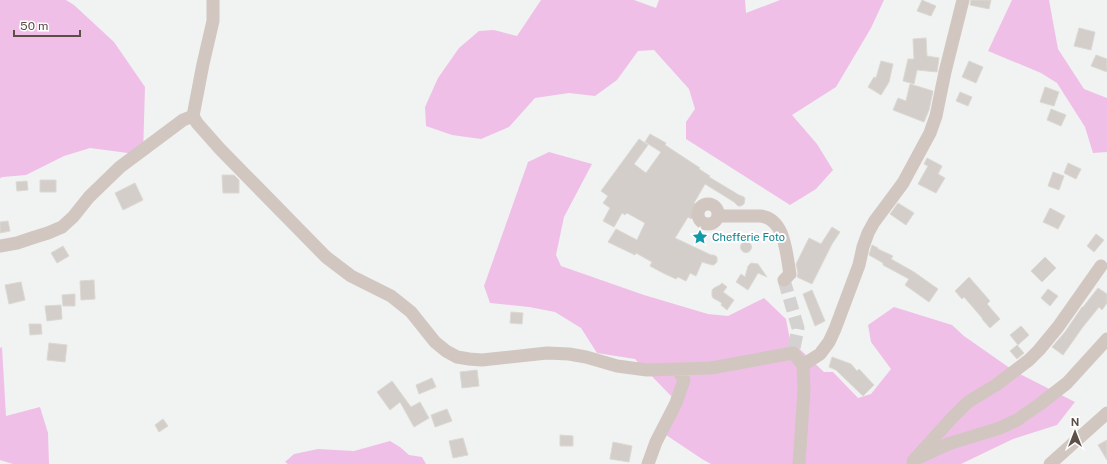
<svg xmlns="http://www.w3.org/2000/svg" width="1107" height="464" font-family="'Public Sans',sans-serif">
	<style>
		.green { fill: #f0bfe8 }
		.building { fill: #d3ceca; stroke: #dcd8d4 }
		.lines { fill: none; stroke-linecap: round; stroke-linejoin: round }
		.minor-tunnel { stroke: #d3d2d0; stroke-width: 13; stroke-dasharray: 13 6; stroke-linecap: butt }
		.minor { stroke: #d2c6c1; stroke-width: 13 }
		.labels { text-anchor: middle; stroke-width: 4; stroke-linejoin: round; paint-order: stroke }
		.culture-label { font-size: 11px; fill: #0d838f; stroke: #fff; text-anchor: start }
	</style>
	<rect width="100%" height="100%" fill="#f0f3f2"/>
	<!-- green -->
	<path class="green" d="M0,0H66L74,5L114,42L145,87L143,155L90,148L64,156L26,175L3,177L0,178Z
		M541,0H634L656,8L659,0H745L746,13L780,0H884L871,28L836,87L792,115L817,144L833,170L816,189L790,205L686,139V122L695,109L689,89L654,50L638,51L617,80L595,96L569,93L535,98L509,127L481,139L452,135L426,126L425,107L438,78L459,48L479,31L494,30L517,36Z
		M1012,0H1049L1058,49L1084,89L1107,98V152L1093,153L1085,127L1057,83L1041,73L988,51Z
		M549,152L592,164L564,217L556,255L561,266L644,295L708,314L728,316L764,298L786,319L790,340L824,372H833L858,398L871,394L891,369L871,342L868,325L894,307L952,325L964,336L1014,371L1075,402L1057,425L1013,439L961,464H711L702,459L660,431L673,398L635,359L597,353L581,328L555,312L529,307L490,303L484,286L528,162Z
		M2,347L6,416L40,407L48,433L49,464H13L0,460V348Z
		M390,441L400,447L409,455L422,457L426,464H288L285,462L294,454L318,449L354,451Z"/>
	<!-- building -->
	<path class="building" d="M922,0L936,6L931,16L917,11Z
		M971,0H991L989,9L970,5Z
		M1079,28L1095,32L1091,50L1074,46Z
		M926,38L927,56L939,58L937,72L917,70L914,84L903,81L908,59H914L913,39Z
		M1096,55L1107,59V72L1091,66Z
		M881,61L893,64L889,82L881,95L868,87L874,77L876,78Z
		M969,61L983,67L976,83L962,77Z
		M910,84L933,91L929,110L924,122L893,110L898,98L906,101Z
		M1045,87L1059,92L1054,106L1040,102Z
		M960,92L972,97L968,106L956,101Z
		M1051,109L1066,115L1061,126L1047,120Z
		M650,134L666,143L665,145L700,168L699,169L710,176L709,177L739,195L744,197L745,199L744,204L741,206H738L734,202L705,184L694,203L699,206L697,213L691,219L688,217L675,238L711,255H714L717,257V262L714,265H712L702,262L696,276L690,273L686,281L678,277L676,279L663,273L650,266L652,262L636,253L635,255L608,242L616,229L637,240L645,223L627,213L625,215L622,213L614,227L603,221L610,208L603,203L608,196L601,191L639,139L648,145L634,164L646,173L661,152L645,142Z
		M927,158L942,166L938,174L945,178L936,193L918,184L928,166L924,164Z
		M1068,163L1081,169L1076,179L1064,173Z
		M1053,172L1064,176L1059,190L1048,186Z
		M222,175H234L239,180V193H223Z
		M40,180H56V192H40Z
		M27,181L28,190L17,191L16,182Z
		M135,183L143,200L123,210L115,193Z
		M898,203L914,213L906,225L890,214Z
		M1050,208L1065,216L1058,229L1043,222Z
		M8,221L10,231L0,233V222Z
		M832,227L840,232L832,244L812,284L797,277L798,273L796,264L809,238L821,244Z
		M1096,234L1104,240L1094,252L1087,246Z
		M740.5 247a5.5 5.5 0 1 1 11 0a5.5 5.5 0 1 1-11 0Z
		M872,245L878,248V249L893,256L891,259L914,272L938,289L929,302L905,285L909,279L883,265V263L869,255Z
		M63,246L69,256L57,263L51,253Z
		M1045,257L1056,268L1042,282L1031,271Z
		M751,263L758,264L767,277L758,273L748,290L736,282L741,274L745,277L748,266Z
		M969,277L990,301L987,304L1000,319L990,328L982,319H983L964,297L962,299L955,291Z
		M94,280L95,299L81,300L80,281Z
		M21,282L25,300L9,304L5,285Z
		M722,283L727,287L723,292L734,300L727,310L721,305L722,303L713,298L712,296V290L714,288L720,285Z
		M1098,288L1107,294V303L1102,310L1099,307L1082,328L1073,341L1063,355L1052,347L1065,332L1082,307H1083Z
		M1048,289L1058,296L1050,306L1041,298Z
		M812,290L825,321L815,326L803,294Z
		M75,294V306H63L62,295Z
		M61,305L62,319L47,321L45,306Z
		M511,312L523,313L522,324L510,323Z
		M29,324H41L42,334L30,335Z
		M1021,326L1029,335L1018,345L1010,335Z
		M49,343L67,345L65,362L47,360Z
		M1017,345L1024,353L1017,359L1010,351Z
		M832,357L851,364L857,371L859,369L874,385L863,396L836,370L829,367Z
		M477,370L479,386L462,388L460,372Z
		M432,378L436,387L419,394L416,385Z
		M392,381L411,407L420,402L429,418L414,427L400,402L390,410L377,392Z
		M447,409L452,421L435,427L431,415Z
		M163,419L168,426L159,432L155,425Z
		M560,435L573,436V446H560Z
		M463,438L468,455L453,458L449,441Z
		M1107,440V460L1098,445Z
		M613,442L632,446L629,462L610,459Z"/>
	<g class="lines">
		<!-- minor-tunnel -->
		<path class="minor-tunnel" d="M784,280L798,328L793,353"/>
		<!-- minor -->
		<path class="minor" d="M213,0V21L203,64L193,116L197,123L220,149L326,257L351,276L391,296L411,312L435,342L446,351L457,357L469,359L482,360L547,353L569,354L586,357L617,366L647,370L711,368L793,353L803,365L804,390L799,464
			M698 214a10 10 0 1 1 20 0a10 10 0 1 1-20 0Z
			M718,216H761C786,220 786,254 790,274L784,280
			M0,246L17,243L35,237L48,233L62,227L73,217L89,197L120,167L183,120L193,116
			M803,365L820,354L829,342L835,329L859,265L863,247L868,233L874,222L903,183L930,133L936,116L945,72L963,0
			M920,457L948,444L1000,428L1017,420L1040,404L1067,383L1107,339
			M913,461L951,419L968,402L996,385L1029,360L1039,350L1058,327L1101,266
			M648,464L656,442L676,403L684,380L678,370
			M1050,464L1107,413"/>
	</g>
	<!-- icons -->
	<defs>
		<symbol id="sight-bare" viewBox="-9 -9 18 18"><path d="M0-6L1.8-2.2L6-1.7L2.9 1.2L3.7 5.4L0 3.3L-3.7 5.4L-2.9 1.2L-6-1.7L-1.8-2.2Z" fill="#0f9aa8" stroke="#fff" stroke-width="2.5" paint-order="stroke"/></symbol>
	</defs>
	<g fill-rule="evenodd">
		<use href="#sight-bare" x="689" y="226" width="22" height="22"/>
	</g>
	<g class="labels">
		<!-- culture labels -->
		<g class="culture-label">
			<text x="712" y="241">Chefferie Foto</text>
		</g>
	</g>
	<!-- north arrow -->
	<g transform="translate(1075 432)" stroke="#ffffff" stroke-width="3" paint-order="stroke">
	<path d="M0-3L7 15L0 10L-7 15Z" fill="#5e4e48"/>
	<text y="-6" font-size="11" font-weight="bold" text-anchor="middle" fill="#5e4e48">N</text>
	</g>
	<!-- scale -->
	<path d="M14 30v6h66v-6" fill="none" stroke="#5e4e48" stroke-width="2"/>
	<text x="20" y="30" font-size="12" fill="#5e4e48" stroke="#ffffff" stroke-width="3" paint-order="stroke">50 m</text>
</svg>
